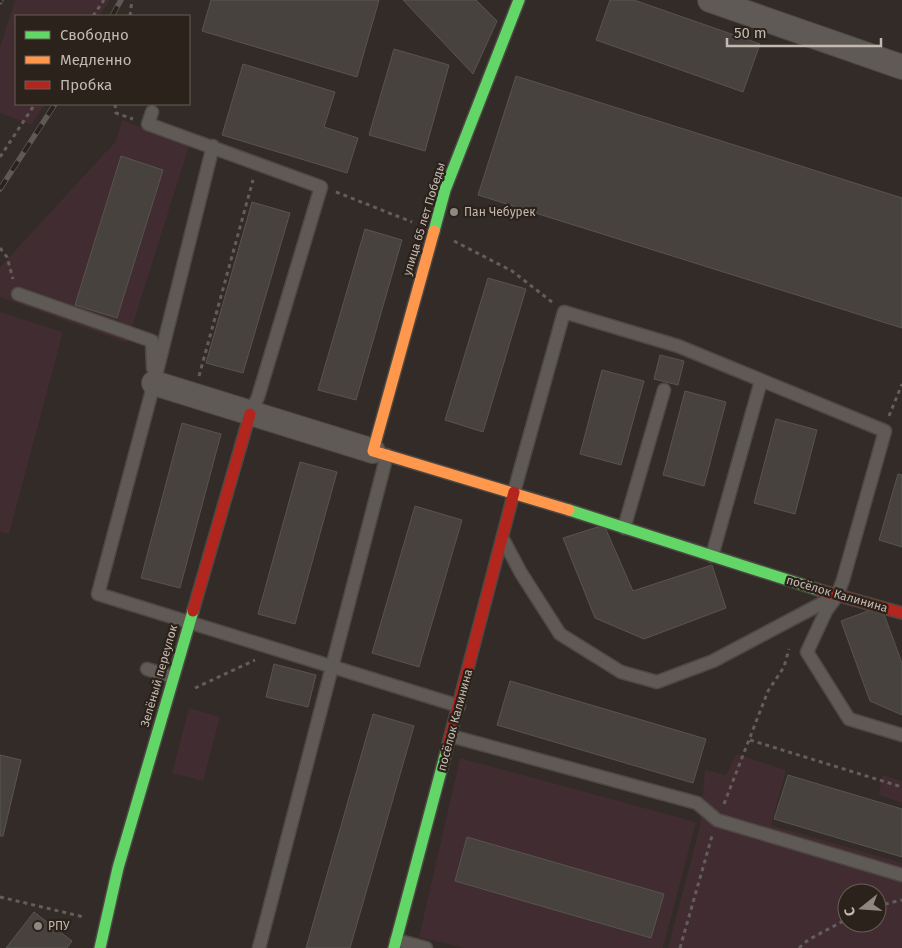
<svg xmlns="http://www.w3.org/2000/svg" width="902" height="948" font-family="'Fira Sans',sans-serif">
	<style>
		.green { fill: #402c31; fill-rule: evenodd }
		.building { fill: #47423e; stroke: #59544f }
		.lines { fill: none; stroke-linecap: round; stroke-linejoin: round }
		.lane-casing { stroke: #4d4844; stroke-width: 15 }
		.street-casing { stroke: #4d4844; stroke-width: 26 }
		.fast-casing { stroke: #4d4844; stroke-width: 14 }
		.slow-casing { stroke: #4d4844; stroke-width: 14 }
		.jam-casing { stroke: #4d4844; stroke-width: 14 }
		.path { stroke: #645e5b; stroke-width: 3; stroke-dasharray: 4 4; stroke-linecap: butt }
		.lane { stroke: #605a57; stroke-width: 12 }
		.street { stroke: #605a57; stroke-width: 24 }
		.fast { stroke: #63d668; stroke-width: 11 }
		.slow { stroke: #ff974d; stroke-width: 11 }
		.jam { stroke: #b3261e; stroke-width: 11 }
		.rail-casing { stroke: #5e5955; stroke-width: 5.5 }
		.rail { stroke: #2b221b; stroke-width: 4; stroke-dasharray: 11; stroke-linecap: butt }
		.poi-dot { fill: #908780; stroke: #2b221b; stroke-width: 2 }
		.labels { text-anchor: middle; stroke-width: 4.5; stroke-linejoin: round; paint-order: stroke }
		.poi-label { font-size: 12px; fill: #c3b9b0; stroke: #2b221b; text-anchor: start }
		.street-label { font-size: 12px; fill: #c3b9b0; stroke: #2b221b }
	</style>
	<rect width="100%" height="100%" fill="#322b27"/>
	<!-- green -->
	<path class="green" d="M15,0H110L99,16H16V104H45L31,125L0,113V47Z
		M122,120L189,146L127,343L0,297V267L116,141Z
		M0,312L63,332L9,534L0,532Z
		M189,708L220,717L203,781L172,773Z
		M736,754L786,770L771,825L902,863V948H668L700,826L705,770L726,775ZM847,893H877V923H847Z
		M460,758L696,822L663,948H464L419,937ZM467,838L664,894L651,937L455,881Z
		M882,775L902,781V803L879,795Z"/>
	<!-- building -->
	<path class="building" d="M211,0H379L357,77L202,31Z
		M403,0H476L497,21L473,74Z
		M610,0H634L760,44L743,92L596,40Z
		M394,49L449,65L425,151L369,135Z
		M243,64L335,92L324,127L358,138L347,173L222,135Z
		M516,76L902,198V328L478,195Z
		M121,156L163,170L117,318L75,305Z
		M252,202L290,213L243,373L206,363Z
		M365,229L402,240L356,400L318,390Z
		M488,278L526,289L483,432L445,420Z
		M660,355L684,361L678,385L654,379Z
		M602,370L644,381L621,465L580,454Z
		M685,391L726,402L704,486L663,475Z
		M776,419L817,430L795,514L754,503Z
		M182,423L221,434L180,588L141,578Z
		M300,462L337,472L295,624L258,614Z
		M898,474L902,475V547L879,540Z
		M415,506L462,520L419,667L372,653Z
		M604,525L633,591L712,565L726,608L644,639L595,618L563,538Z
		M881,606L902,663V715L870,701L841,621Z
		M274,664L316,675L308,707L266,697Z
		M510,681L706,739L693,783L497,725Z
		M373,714L414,726L350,948H306Z
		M0,755L21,760L3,836H0Z
		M788,775L902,809V857L774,819Z
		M467,837L664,894L651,938L455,881Z
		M34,912L72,941L67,948H6Z"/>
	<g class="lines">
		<defs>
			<path id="lane" d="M152,112L148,124L321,187L258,397L250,414
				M213,146L154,383L98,594L459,706
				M18,294L152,341L153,368
				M514,492L564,312L678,346L885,431L843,580L837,596L826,611L807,652L849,719L902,735
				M624,528L664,390
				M504,541L521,573L560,634L621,672L657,682L713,661L832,598
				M712,556L761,381
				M147,669L173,677
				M451,736L697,803L717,820L902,875
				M396,940L426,948
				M259,948L387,455"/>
			<path id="street" d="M710,0L902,67
				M154,383L373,451"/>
			<path id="fast" d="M434,231L445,190L519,0
				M569,510L819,590
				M100,948L118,868L193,611
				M394,948L446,752"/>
			<path id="slow" d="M434,231L373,451L569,510"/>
			<path id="jam" d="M819,590L902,613
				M193,611L250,414
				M446,752L514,492"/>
		</defs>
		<!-- lane casing -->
		<use href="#lane" class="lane-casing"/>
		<!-- street casing -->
		<use href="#street" class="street-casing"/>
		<!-- fast casing -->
		<use href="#fast" class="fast-casing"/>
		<!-- slow casing -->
		<use href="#slow" class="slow-casing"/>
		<!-- jam casing -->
		<use href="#jam" class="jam-casing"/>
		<!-- path -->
		<path class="path" d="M93,16L104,0
			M130,16L132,0
			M115,104L116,113L133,119
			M0,157L35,104
			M336,192L412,222
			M454,241L512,271L552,302
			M0,248L7,257L13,279
			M199,376L253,180
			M889,416L902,384
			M195,688L255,660
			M750,740L902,787
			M724,804L768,691L784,667L789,649
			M0,897L84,917
			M877,906L902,900
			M680,948L712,836
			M799,948L808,940L847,919"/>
		<!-- lane -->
		<use href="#lane" class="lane"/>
		<!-- street -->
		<use href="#street" class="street"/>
		<!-- fast -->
		<use href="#fast" class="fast"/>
		<!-- slow -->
		<use href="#slow" class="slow"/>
		<!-- jam -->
		<use href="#jam" class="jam"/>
		<defs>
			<path id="rail" d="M0,2L1,0
				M112,16L121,0
				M0,189L55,104"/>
		</defs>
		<!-- rail casing -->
		<use href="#rail" class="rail-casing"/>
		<!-- rail -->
		<use href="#rail" class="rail"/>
	</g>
	<!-- markers -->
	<g class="poi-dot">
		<circle cx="454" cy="212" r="5"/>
		<circle cx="38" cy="926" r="5"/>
	</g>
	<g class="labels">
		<!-- poi labels -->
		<g class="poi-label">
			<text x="464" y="216">Пан Чебурек</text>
			<text x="48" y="930">РПУ</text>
		</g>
		<!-- street labels -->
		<g class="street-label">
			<text transform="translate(424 219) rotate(-73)" y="4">улица 65 лет Победы</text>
			<text transform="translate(837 594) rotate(16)" y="4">посёлок Калинина</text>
			<text transform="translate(159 676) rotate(-74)" y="4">Зелёный переулок</text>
			<text transform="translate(455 720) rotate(-75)" y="4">посёлок Калинина</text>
		</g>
	</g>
	<!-- legend -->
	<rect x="15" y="15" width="175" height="90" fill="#2b221b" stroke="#685e57"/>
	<rect x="25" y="31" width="25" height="8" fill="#63d668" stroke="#685e57"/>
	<text x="60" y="40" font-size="15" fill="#c3b9b0">Свободно</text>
	<rect x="25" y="56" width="25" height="8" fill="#ff974d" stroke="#685e57"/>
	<text x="60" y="65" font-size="15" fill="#c3b9b0">Медленно</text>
	<rect x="25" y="81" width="25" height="8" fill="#b3261e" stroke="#685e57"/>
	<text x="60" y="90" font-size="15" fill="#c3b9b0">Пробка</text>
	<!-- north arrow -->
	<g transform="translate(862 908) rotate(253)"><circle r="24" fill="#2b221b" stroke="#685e57"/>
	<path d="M0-4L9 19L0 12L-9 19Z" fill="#908780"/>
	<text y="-8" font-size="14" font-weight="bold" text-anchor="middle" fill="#c3b9b0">С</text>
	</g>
	<!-- scale -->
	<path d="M727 38v8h154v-8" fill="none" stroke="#c3b9b0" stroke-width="2.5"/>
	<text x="734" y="38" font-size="15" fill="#c3b9b0" stroke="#2b221b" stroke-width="4" paint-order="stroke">50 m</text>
</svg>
